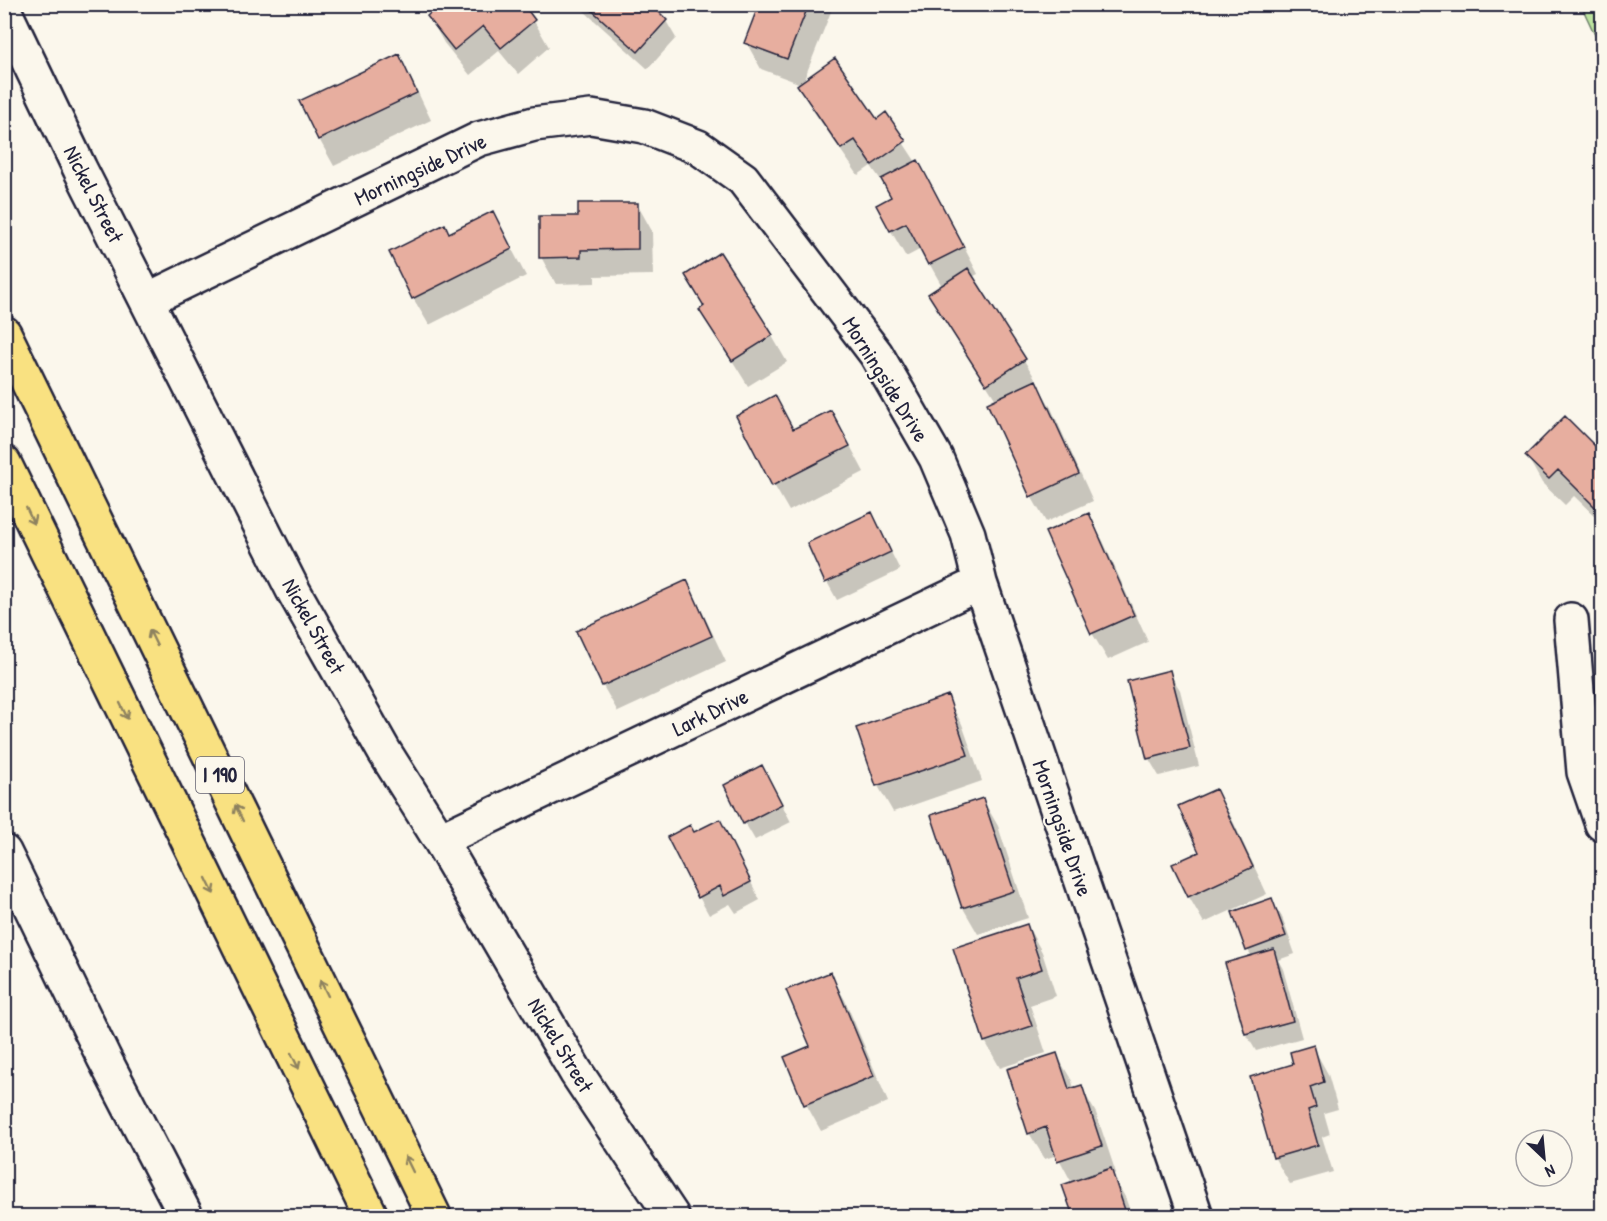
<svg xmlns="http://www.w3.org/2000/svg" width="1607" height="1221" font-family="'Patrick Hand',sans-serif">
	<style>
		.park { fill: url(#park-crowns); stroke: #6f826d; stroke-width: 1.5 }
		.shadow { fill: #0003 }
		.building { fill: #e7ae9f; stroke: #22223b; stroke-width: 1.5 }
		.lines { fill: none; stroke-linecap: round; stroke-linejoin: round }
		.minor-casing { stroke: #22223b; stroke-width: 38 }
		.highway-casing { stroke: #22223b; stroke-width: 38 }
		.minor { stroke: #fbf7ec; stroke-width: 33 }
		.highway { stroke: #f9e181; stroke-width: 33 }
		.oneway { stroke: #8e825e }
		.labels { text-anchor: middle; stroke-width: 4.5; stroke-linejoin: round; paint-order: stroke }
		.shield { fill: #fbf7ec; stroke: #636270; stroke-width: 1.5 }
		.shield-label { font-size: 21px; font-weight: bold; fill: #22223b }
		.street-label { font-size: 22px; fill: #22223b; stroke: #fbf7ec }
	</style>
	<defs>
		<pattern id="park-crowns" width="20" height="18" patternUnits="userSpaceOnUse" patternTransform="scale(1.5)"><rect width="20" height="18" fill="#bce39f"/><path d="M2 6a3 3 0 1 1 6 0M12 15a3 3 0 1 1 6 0" fill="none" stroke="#a1c28a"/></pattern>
	</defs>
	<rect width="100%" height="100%" fill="#fbf7ec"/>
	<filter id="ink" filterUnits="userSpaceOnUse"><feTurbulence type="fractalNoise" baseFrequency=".0167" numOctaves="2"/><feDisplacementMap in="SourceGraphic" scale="12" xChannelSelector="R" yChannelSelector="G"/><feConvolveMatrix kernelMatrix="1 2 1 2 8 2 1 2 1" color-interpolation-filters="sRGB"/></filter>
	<g filter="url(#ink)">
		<!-- park -->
		<path class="park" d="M1581,5H1602V50Z"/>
		<!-- shadow -->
		<path class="shadow" d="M521,4L534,21L549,47L518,74L499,51L470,75L444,43L429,16Z
			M581,4H648L666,21L676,38L648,69L584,11Z
			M756,4H834L803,82L877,121L885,115L933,188L978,274L972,277L1040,386L1039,387L1051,408L1093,501L1046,522L1031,496L996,400L945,320L942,286L921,249L906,257L891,231L893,198L888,190L871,166L858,175L814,112L799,85L801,84L761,69L746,42L759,9Z
			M398,56L413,82L431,120L334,166L319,139Z
			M637,204L652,231L653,275L595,276V283L556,284L541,257L580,217Z
			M493,213L526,276L429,325L413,298L449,235Z
			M701,310L772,336L787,362L748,386Z
			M1565,418L1602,455V523L1574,496L1565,505L1542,483L1527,456Z
			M794,431L846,438L864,472L789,511L774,485Z
			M872,514L900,570L837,600L827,582Z
			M1088,515L1103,541L1148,642L1108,660L1092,633L1047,533Z
			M686,582L701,609L726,662L618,712L603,686L578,632Z
			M1169,672L1180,690L1199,766L1159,776L1149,759L1129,682Z
			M947,697L962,724L982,781L893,812L878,786L858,729Z
			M772,785L791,822L755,840L745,823Z
			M1216,791L1231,817L1267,894L1204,923L1189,897L1174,865L1201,853Z
			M983,800L998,826L1028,918L978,934L963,908L933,816Z
			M694,834L729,839L760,900L736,913L730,904L709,915L699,897Z
			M1271,900L1282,917L1295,954L1278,960L1283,969L1302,1038L1256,1051L1246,1034L1252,957L1248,950Z
			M1027,925L1042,952L1056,996L1030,1005L1046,1053L1000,1068L985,1041Z
			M830,974L845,1000L888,1102L821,1131L806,1104L812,1047Z
			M1313,1047L1328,1074L1338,1109L1324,1113L1330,1134L1322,1137L1333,1172L1290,1184L1274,1157L1295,1065Z
			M1056,1054L1072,1081L1074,1089L1081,1087L1096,1113L1116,1173L1112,1174L1125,1197L1132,1216H1075L1064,1186L1072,1183L1057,1155L1045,1159L1029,1133Z"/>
		<!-- building -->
		<path class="building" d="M440,4H523L535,20L501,48L483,26L454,50L427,16Z
			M585,4H651L667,20L638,52Z
			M759,4H809L787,59L744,43Z
			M399,54L417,93L318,140L299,101Z
			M835,58L877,119L886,112L906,141L872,165L855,140L841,149L797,85Z
			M918,160L964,247L928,265L906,223L890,231L876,205L891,197L881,179Z
			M578,203H638V249L581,250V257L539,258V216H578Z
			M493,211L512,249L412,299L389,252L445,224L449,233Z
			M720,252L773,335L732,361L699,310L704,306L685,275Z
			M968,268L1026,359L986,385L928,294Z
			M1036,380L1079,474L1030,497L987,403Z
			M775,395L793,429L831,410L850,446L772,486L736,416Z
			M1565,416L1602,453V514L1558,470L1549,479L1525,456Z
			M872,512L891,552L825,583L807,543Z
			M1089,513L1134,615L1091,634L1045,532Z
			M687,580L712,636L602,686L576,631Z
			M1170,670L1190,748L1147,759L1127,681Z
			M948,695L968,755L876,786L856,728Z
			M762,765L782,804L743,824L724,785Z
			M1216,789L1253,867L1188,897L1172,864L1199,852L1178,806Z
			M983,798L1014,891L962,908L931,815Z
			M720,819L751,882L724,896L720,886L698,898L667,837L690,825L694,832Z
			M1272,898L1286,936L1246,951L1232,912Z
			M1027,924L1042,969L1016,978L1032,1026L984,1042L953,948Z
			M1274,949L1293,1021L1245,1034L1225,963Z
			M831,972L874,1076L804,1105L784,1057L810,1046L786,990Z
			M1314,1045L1324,1082L1310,1087L1316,1107L1308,1110L1318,1145L1273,1158L1250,1077L1293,1064L1290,1052Z
			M1057,1053L1069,1089L1082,1085L1102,1146L1057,1161L1046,1127L1028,1134L1007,1069Z
			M1111,1168L1127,1216H1073L1062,1185Z"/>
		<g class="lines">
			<defs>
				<path id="minor" d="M4,10L80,169L293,590L384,751L440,840L576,1072L672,1216
					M147,300L479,139L534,124L591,117L644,126L698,147L743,179L876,354L936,458L968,534L980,583L1196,1216
					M1571,620L1584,772L1602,824
					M440,840L980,583
					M4,852L104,1058L186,1216"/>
				<path id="highway" d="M4,333L434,1216
					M4,463L371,1216"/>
			</defs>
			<!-- minor casing -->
			<use href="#minor" class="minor-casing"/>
			<!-- highway casing -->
			<use href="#highway" class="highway-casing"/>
			<!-- minor -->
			<use href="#minor" class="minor"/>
			<!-- highway -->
			<use href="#highway" class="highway"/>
		</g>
		<!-- one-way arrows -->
		<defs><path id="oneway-shaft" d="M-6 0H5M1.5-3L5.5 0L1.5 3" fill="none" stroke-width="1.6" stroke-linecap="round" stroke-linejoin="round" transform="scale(1.5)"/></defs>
		<g class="oneway">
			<use href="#oneway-shaft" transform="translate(30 516) rotate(65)"/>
			<use href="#oneway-shaft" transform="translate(153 638) rotate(-116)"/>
			<use href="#oneway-shaft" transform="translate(124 711) rotate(64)"/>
			<use href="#oneway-shaft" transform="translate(239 813) rotate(-116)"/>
			<use href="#oneway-shaft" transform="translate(210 886) rotate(64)"/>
			<use href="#oneway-shaft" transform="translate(324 988) rotate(-116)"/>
			<use href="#oneway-shaft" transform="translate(295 1061) rotate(64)"/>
			<use href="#oneway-shaft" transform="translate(409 1164) rotate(-116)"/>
		</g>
	</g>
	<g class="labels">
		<!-- shield labels -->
		<rect class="shield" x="196" y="757" width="48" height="36" rx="4.5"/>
		<g class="shield-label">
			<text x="220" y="782">I 190</text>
		</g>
		<!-- street labels -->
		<g class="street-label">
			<text transform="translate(420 169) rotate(-25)" y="8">Morningside Drive</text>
			<text transform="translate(94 194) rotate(63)" y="8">Nickel Street</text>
			<text transform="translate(886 379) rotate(58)" y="8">Morningside Drive</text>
			<text transform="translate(314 626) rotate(61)" y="8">Nickel Street</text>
			<text transform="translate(710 712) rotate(-26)" y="8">Lark Drive</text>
			<text transform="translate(1063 828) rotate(71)" y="8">Morningside Drive</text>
			<text transform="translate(561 1045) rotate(59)" y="8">Nickel Street</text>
		</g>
	</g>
	<!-- margin -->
	<rect width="1607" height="1221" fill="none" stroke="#fbf7ec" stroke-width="24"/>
	<rect x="12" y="12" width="1583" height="1197" fill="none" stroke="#22223b" stroke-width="2" filter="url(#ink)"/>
	<!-- north arrow -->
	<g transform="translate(1544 1158) rotate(154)"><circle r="28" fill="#fbf7ec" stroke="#a4a2a5" stroke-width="1.5"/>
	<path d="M0-4.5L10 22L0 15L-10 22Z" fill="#22223b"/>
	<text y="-9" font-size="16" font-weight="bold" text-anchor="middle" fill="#22223b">N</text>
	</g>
</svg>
